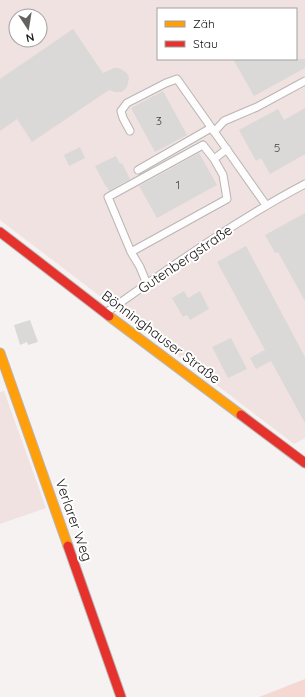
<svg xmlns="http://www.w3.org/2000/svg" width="305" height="697" font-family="Quicksand,sans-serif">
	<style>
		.built { fill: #efe2e0; fill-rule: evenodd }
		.green { fill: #f5d8d2 }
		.building { fill: #dad9d8 }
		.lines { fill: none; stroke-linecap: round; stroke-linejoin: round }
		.lane-casing { stroke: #b9b5b4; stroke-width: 9 }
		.slow-casing { stroke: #b9b5b4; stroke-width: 11 }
		.jam-casing { stroke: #b9b5b4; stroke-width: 11 }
		.lane { stroke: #fefdfd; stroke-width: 7 }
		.slow { stroke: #ff9f0a; stroke-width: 9 }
		.jam { stroke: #e5322d; stroke-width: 9 }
		.labels { text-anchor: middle; stroke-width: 4; stroke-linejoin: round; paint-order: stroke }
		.number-label { font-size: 12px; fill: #474444 }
		.street-label { font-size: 14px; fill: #161312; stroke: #fff }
	</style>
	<rect width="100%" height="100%" fill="#f7f2f2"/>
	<!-- built -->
	<path class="built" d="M0,0H305V438L294,444L0,220ZM158,9H296V59H158ZM16,16H40V40H16Z
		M4,391L46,508L0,524V392Z"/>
	<!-- green -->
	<path class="green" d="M305,679V697H259Z"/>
	<!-- building -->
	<path class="building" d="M73,29L103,73L114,68H119L127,73L129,78L127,87L122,92H115L109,90L32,142L17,119L0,131V79Z
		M233,59H305V68L254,96Z
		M163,91L187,135L155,152L131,108Z
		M305,108V154L270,174L261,158L256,161L239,130L278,109L284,120Z
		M80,147L85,158L69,166L64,155Z
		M199,153L217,185L157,218L139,186Z
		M116,156L120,164L122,163L130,179L109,191L107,186L106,187L95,166Z
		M305,213V301L278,252L275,253L265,235Z
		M246,246L305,357V423L271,361L256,369L250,358L265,350L217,262Z
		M184,291L188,298L200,291L209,309L190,320L187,315L183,317L172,298Z
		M30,320L38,342L28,345L27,342L20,345L14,325Z
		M231,338L247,369L228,378L212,347Z"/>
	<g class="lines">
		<defs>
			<path id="lane" d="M130,131L123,118L121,111L127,103L166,83L177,79L266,205
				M214,132L224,121L257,107L305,81
				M138,170L211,128
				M131,252L227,199L223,175L214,159L227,149
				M147,284L140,267L131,252L108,197L203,145L214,159
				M107,312C171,267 235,221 305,184"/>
			<path id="slow" d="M109,316L241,415
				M0,353L68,546"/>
			<path id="jam" d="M0,232L109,316
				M241,415L305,463
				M68,546L121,697"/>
		</defs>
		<!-- lane casing -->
		<use href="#lane" class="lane-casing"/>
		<!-- slow casing -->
		<use href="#slow" class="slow-casing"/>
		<!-- jam casing -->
		<use href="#jam" class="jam-casing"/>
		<!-- lane -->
		<use href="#lane" class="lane"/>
		<!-- slow -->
		<use href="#slow" class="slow"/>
		<!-- jam -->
		<use href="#jam" class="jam"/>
	</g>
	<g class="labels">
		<!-- number labels -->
		<g class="number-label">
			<text x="159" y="125">3</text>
			<text x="277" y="152">5</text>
			<text x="178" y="189">1</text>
		</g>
		<!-- street labels -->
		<g class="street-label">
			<text transform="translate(185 259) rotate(-34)" y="5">Gutenbergstraße</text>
			<text transform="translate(161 337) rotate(37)" y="5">Bönninghauser Straße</text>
			<text transform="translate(74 520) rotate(71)" y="5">Verlarer Weg</text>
		</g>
	</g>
	<!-- legend -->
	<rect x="157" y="8" width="140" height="52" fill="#ffffff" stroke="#a2a1a0"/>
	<rect x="165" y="21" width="20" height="6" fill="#ff9f0a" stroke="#a2a1a0"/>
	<text x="193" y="28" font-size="12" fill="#161312">Zäh</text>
	<rect x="165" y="41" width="20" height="6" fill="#e5322d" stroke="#a2a1a0"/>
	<text x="193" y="48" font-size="12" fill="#161312">Stau</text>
	<!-- north arrow -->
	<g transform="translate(28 28) rotate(168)"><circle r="19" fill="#ffffff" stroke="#a2a1a0"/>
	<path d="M0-3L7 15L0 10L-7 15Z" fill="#656160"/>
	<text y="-6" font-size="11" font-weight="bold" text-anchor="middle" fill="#161312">N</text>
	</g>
</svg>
